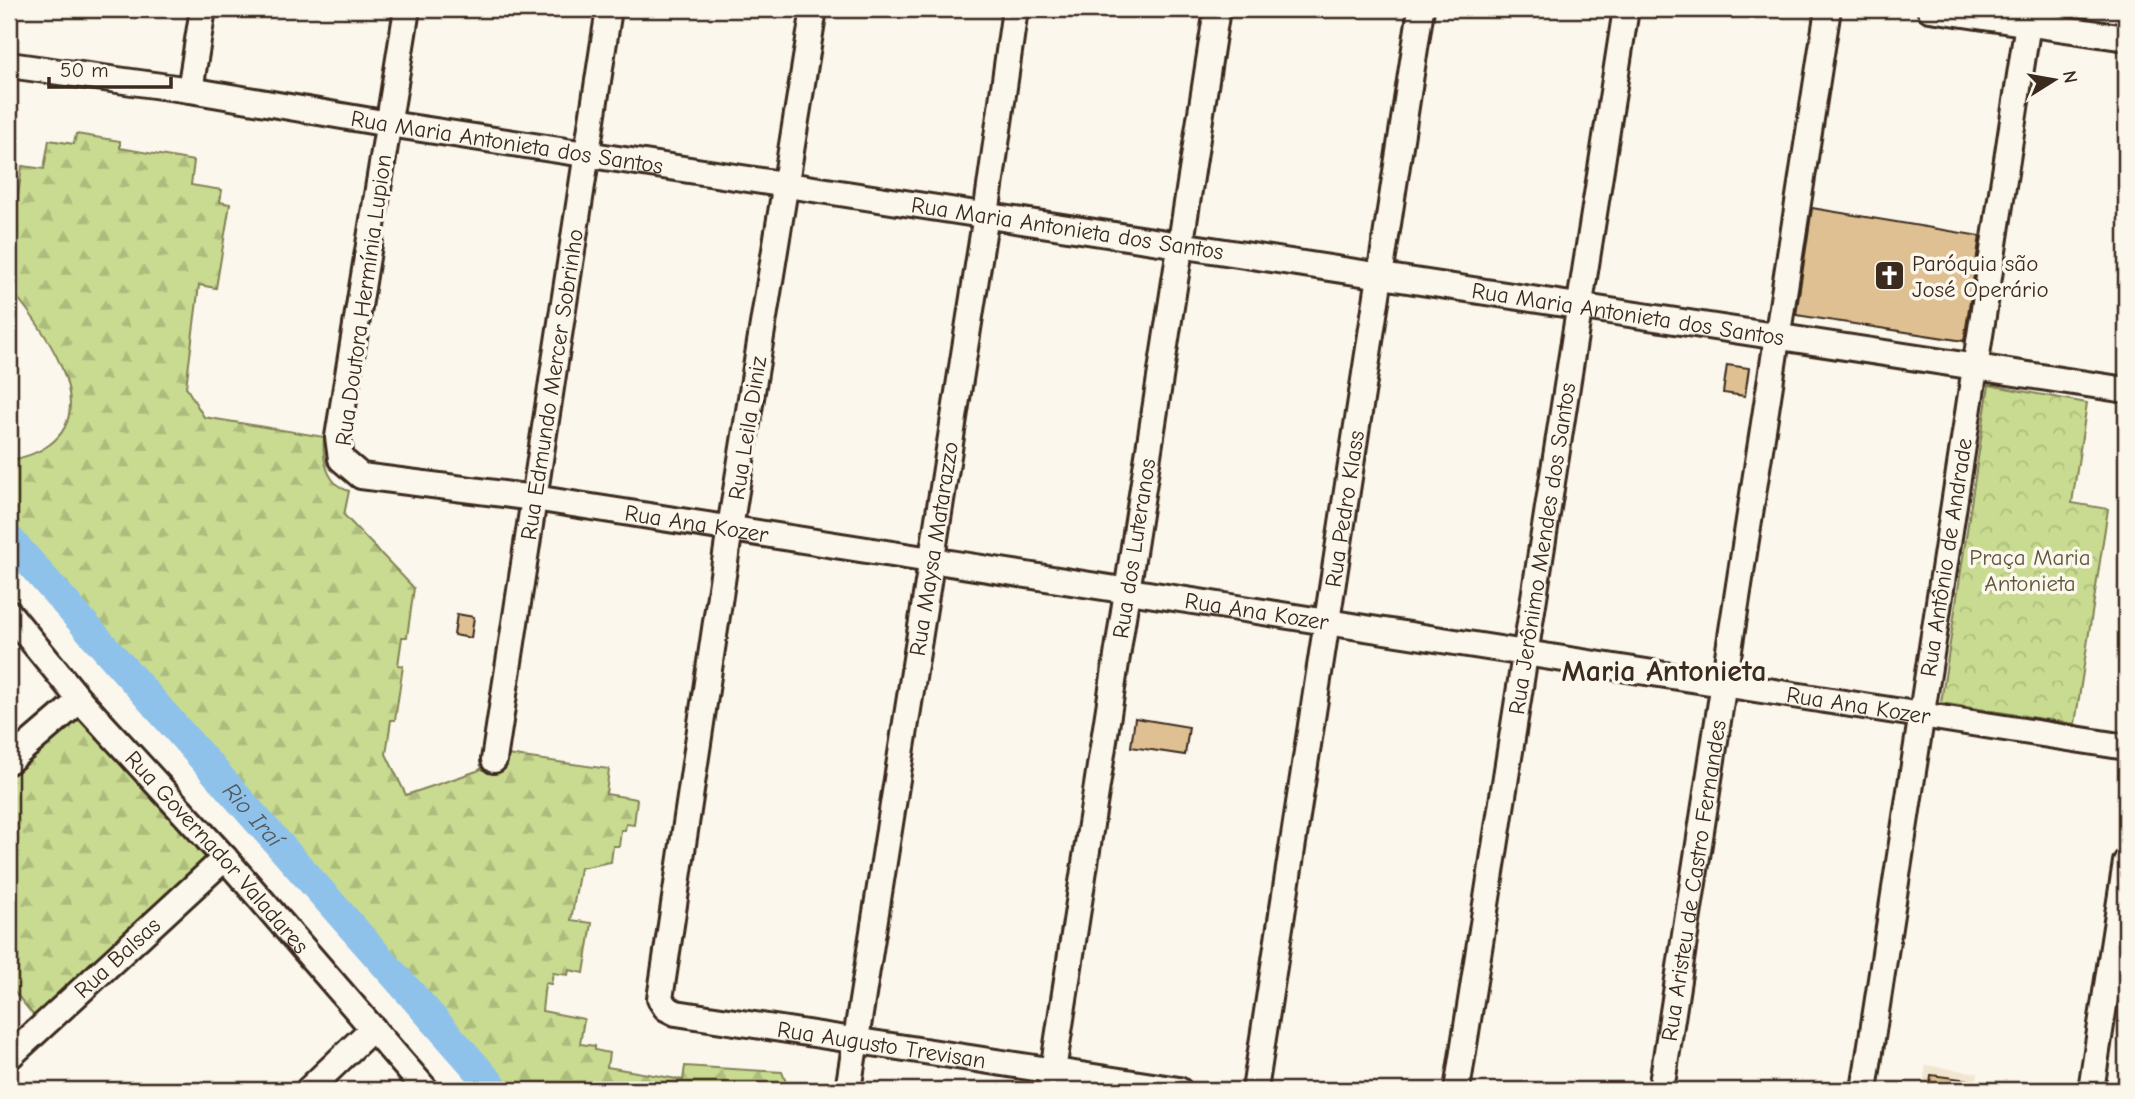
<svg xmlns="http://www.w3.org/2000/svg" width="2135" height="1099" font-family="'Comic Neue',sans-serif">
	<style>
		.built { fill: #f2e6d1 }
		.forest { fill: url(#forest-firs); stroke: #828257; stroke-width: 2 }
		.park { fill: url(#park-crowns); stroke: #828257; stroke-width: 2 }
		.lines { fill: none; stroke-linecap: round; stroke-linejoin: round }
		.river { stroke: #8fc2eb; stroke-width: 30 }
		.building { fill: #dec092; stroke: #3b2a1e; stroke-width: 2 }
		.minor-casing { stroke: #3b2a1e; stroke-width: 30 }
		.minor { stroke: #fbf7ec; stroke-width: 24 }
		.labels { text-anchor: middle; stroke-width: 7; stroke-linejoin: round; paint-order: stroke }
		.street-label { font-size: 23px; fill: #3b2a1e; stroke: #fbf7ec }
		.poi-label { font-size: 23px; fill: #3b2a1e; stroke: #fbf7ec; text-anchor: start }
		.park-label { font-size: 23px; fill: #5e563a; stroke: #fbf7ec }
		.water-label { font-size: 24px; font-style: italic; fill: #54585c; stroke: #fbf7ec }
		.district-label { font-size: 30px; font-weight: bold; fill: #3b2a1e; stroke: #fbf7ec }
	</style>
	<defs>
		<pattern id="forest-firs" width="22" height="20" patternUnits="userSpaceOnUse" patternTransform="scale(1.75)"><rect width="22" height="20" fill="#c8db90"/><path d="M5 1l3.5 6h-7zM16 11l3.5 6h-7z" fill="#adbc7c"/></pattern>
		<pattern id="park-crowns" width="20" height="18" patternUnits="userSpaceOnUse" patternTransform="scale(1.75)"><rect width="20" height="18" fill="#c8db90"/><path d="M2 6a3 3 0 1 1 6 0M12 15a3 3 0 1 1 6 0" fill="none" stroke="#adbc7c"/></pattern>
	</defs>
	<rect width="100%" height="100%" fill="#fbf7ec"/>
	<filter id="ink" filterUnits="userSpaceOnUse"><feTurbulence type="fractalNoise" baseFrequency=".0143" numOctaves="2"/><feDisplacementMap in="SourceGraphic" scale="14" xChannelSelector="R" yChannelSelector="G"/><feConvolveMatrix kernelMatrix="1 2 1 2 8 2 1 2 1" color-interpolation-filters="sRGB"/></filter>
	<g filter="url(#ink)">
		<!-- built -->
		<path class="built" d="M1926,1065L1978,1073L1976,1090H1922Z"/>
		<!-- forest -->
		<path class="forest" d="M76,134L120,141V148L194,161L191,185L222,190L220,202L230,204L216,288L199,285L186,387L204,417L324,437C322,458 326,484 349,491L344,515L414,588L407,637H402L398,665L403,666L395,720H391L386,754L406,795L477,771L508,755L609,769L606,794L637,799L634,825L626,824L625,830H621L619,846H613L611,862L580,868L571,920L592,923L584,973L569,970L568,975L553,973L551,984L545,983L542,1011L584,1019L580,1044L595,1046V1050L609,1053L607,1067L683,1080L685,1066L782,1072L789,1090H504L9,521V461C23,457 37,454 49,445C100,408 45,332 18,298L9,297V265L22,166L44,169L49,140L74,144Z
			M81,712L219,862L38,1021L9,985V770Z"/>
		<!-- park -->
		<path class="park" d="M1989,385L2087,403L2072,503L2108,509L2075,724L1941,703Z"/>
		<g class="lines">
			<!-- river -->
			<path class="river" id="s1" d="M9,539L496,1090"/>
		</g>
		<!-- building -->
		<path class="building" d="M1812,208L1980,236L1964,341L1796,315Z
			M1727,365L1749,368L1745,396L1723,393Z
			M457,614L474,617L471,638L454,635Z
			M1135,718L1189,727L1185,755L1131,747Z
			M1931,1075L1984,1082L1983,1090H1929Z"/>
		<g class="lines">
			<defs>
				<g id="minor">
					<path id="s2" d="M407,9L338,437L341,459L361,476L534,498L2126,747"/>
					<path id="s3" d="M814,9L730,528L660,999L666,1008L676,1013L1179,1090"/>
					<path d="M1930,9L2126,38"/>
					<path id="s4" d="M9,65L190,90L389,124L2126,390"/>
					<path d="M190,90L203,9"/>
					<path id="s5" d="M9,613L80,700L225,858L426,1090"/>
					<path id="s6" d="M494,760L609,9"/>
					<path d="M9,761L80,700"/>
					<path id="s7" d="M9,1057L225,858"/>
					<path d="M308,1090L373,1028"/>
					<path id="s8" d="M848,1090L986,215L1015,9"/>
					<path id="s9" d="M1050,1090L1217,9"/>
					<path id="s10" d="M1255,1090L1421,9"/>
					<path id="s11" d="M1457,1090L1626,9"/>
					<path id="s12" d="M1661,1090L1828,9"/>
					<path id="s13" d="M1864,1090L2028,23"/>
					<path d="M2091,1090L2126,862"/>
				</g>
			</defs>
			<!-- minor casing -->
			<use href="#minor" class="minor-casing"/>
			<!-- minor -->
			<use href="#minor" class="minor"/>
		</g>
	</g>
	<!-- icons -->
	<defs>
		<symbol id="church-square" viewBox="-11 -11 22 22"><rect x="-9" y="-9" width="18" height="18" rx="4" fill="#3b2a1e" stroke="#fbf7ec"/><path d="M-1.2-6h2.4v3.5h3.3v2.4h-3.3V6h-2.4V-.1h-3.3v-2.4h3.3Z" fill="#fff"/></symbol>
	</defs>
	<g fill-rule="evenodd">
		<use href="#church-square" x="1872" y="258" width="35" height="35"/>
	</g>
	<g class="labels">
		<!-- street labels -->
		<g class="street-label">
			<text dy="8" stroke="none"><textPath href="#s4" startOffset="504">Rua Maria Antonieta dos Santos</textPath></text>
			<text dy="8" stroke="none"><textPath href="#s4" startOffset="1071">Rua Maria Antonieta dos Santos</textPath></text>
			<text transform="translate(363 300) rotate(-82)" y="8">Rua Doutora Hermínia Lupion</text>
			<text dy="8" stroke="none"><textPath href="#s4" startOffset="1638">Rua Maria Antonieta dos Santos</textPath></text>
			<text dy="8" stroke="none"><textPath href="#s6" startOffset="380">Rua Edmundo Mercer Sobrinho</textPath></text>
			<text transform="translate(747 428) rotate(-81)" y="8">Rua Leila Diniz</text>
			<text dy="8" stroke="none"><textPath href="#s10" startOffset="588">Rua Pedro Klass</textPath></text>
			<text dy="8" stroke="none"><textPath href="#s2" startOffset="821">Rua Ana Kozer</textPath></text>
			<text dy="8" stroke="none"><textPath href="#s8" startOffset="548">Rua Maysa Matarazzo</textPath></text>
			<text dy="8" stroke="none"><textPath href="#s9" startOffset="548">Rua dos Luteranos</textPath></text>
			<text dy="8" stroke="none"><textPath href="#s11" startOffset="548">Rua Jerônimo Mendes dos Santos</textPath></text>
			<text dy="8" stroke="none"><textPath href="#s13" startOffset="539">Rua Antônio de Andrade</textPath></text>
			<text dy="8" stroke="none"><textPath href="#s2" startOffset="1388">Rua Ana Kozer</textPath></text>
			<text dy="8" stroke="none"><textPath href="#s2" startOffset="1997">Rua Ana Kozer</textPath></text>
			<text dy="8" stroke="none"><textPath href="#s5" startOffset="317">Rua Governador Valadares</textPath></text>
			<text dy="8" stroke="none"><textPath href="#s12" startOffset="212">Rua Aristeu de Castro Fernandes</textPath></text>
			<text dy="8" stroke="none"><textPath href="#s7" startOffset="147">Rua Balsas</textPath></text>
			<text dy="8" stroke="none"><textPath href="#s3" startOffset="1232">Rua Augusto Trevisan</textPath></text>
		</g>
		<!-- poi labels -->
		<g class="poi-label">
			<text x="1912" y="271">Paróquia são<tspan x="1912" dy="26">José Operário</tspan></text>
		</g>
		<!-- park labels -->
		<g class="park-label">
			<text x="2030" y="565">Praça Maria<tspan x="2030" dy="26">Antonieta</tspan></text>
		</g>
		<!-- water labels -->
		<g class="water-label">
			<text dy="8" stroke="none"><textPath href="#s1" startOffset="368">Rio Iraí</textPath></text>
		</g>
		<!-- district labels -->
		<g class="district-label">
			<text x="1664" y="681">Maria Antonieta</text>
		</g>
	</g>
	<!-- margin -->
	<rect width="2135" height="1099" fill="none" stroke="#fbf7ec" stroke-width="35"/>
	<rect x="18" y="18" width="2100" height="1064" fill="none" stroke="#3b2a1e" stroke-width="2.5" filter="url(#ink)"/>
	<!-- north arrow -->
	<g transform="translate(2054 80) rotate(79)" stroke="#fbf7ec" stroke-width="5" paint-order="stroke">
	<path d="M0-5L12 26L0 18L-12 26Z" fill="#3b2a1e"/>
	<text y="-10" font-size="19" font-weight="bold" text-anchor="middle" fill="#3b2a1e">N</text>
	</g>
	<!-- scale -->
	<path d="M49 77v10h122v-10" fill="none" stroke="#3b2a1e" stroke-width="3.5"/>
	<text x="60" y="77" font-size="21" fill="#3b2a1e" stroke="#fbf7ec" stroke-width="5" paint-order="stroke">50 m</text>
</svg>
